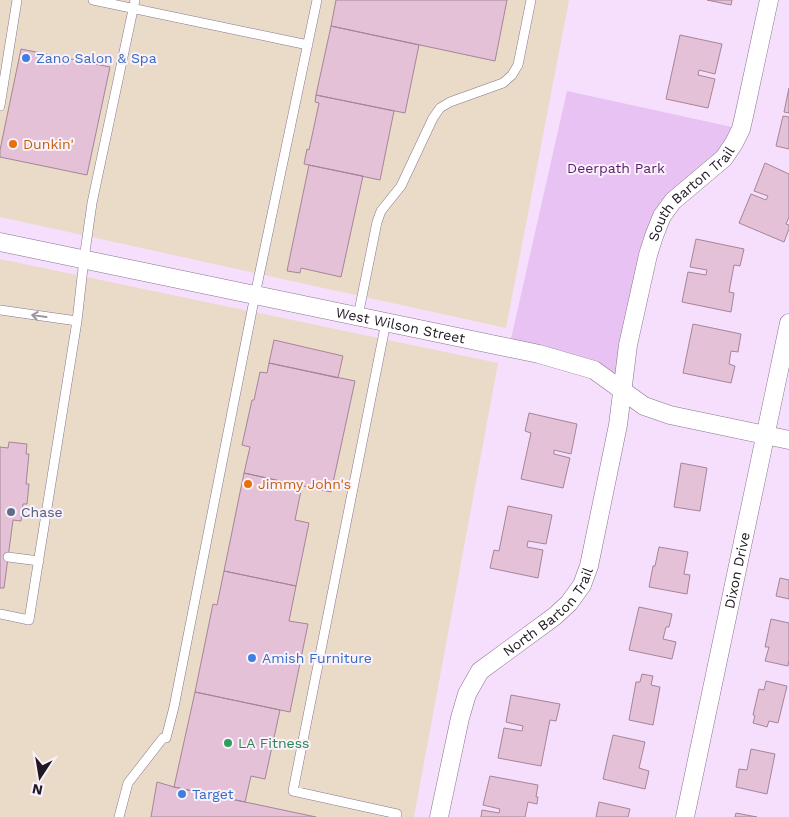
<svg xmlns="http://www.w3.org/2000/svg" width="789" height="817" font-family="'Work Sans',sans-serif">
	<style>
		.commercial { fill: #eadbc8 }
		.green { fill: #e7c2f2 }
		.building { fill: #e4c1d6; stroke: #a58598 }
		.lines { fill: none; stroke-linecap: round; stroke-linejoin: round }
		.lane-casing { stroke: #88738e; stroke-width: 10 }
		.street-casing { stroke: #88738e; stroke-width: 19 }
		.lane { stroke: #fff; stroke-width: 9 }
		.street { stroke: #fff; stroke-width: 18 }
		.oneway { stroke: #9a979b }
		.shop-dot { fill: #3f7fe0; stroke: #faf1fd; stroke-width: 2 }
		.food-dot { fill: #e8710a; stroke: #faf1fd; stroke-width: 2 }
		.service-dot { fill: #5c6f8a; stroke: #faf1fd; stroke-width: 2 }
		.leisure-dot { fill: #2e9e5b; stroke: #faf1fd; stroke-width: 2 }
		.labels { text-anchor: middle; stroke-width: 4; stroke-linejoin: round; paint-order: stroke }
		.shop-label { font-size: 14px; fill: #366cbe; stroke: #faf1fd; text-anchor: start }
		.food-label { font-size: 14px; fill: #c56008; stroke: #faf1fd; text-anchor: start }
		.park-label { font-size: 14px; fill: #5b1d6c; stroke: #faf1fd }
		.street-label { font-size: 14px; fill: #1f1721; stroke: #faf1fd }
		.service-label { font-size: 14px; fill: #4e5e75; stroke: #faf1fd; text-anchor: start }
		.leisure-label { font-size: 14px; fill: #27864d; stroke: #faf1fd; text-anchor: start }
	</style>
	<rect width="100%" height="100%" fill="#f6defd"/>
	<!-- commercial -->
	<path class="commercial" d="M0,0H569L506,328L0,217Z
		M0,259L498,363L414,817H0Z"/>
	<!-- green -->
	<path class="green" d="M567,91L741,129L662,216L622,390L509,348Z"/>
	<!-- building -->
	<path class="building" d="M336,0H507L495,61L331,26Z
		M707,0H732L731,5Z
		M331,26L419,45L405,113L316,95Z
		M680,35L722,44L715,74L699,70L698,75L715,79L708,108L666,99Z
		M21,49L110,67L87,175L0,157V150Z
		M789,88V113L784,112Z
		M316,95L394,111L380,180L304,164L307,149L309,150L319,103L315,102Z
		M783,116L789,117V149L776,146Z
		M765,163L789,174V217L786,224L789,225V229L784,242L739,223L751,194L766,200L768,196L754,191Z
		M309,165L363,176L341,277L301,268L300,273L287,271Z
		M696,239L744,249L740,266L734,265L729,292L734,293L731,312L682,302L688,272L706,275L707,270L690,267Z
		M693,324L741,334L738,352L731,351L729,364L735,366L731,383L683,373Z
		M274,340L343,356L338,378L269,363Z
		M269,363L355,381L331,492L244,473L250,447L242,445L252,400H254L260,372L267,373Z
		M529,413L577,424L571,454L554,450V454L570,458L563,488L521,479L531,433L525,431Z
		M9,442L27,444L26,454H29L26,484H29L27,504H23L21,521L13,520L4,588H0V447L8,448Z
		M681,463L707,468L700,511L674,507Z
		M244,473L302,486L295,520L309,523L296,586L224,571Z
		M508,506L552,515L546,544L528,541L527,547L543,550L538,578L490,568L494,550L499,551Z
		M659,547L688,552L684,574L690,575L687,594L649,587L653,566H655Z
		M224,571L296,586L289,621L308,624L290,712L195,692L213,604L217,605Z
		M780,578L789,580V599L776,596Z
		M639,607L672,614L669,627H666L663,639L676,642L672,659L629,650Z
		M771,619L789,623V660L788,666L765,661L769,647H765Z
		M642,674L653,676L651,685L660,687L653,725L629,720L636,682H640Z
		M766,681L787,686L778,723L769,721L767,727L753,723L755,716L753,715L759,689L764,690Z
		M195,692L280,710L265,779L251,776L245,802L174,787Z
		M511,695L560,704L556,721L550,720L541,766L498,758L504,728L522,731L523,726L506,722Z
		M613,735L645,742L639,768L649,771L645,789L603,779Z
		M751,749L775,754L767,794L736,787L739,769L747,770Z
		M490,776L538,785L536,797H538L537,804L528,802L525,817H481L482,810L499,813L500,809L483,805Z
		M157,782L174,787L316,817H151Z
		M599,802L630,809L628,817H596Z
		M736,813L757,817H735Z"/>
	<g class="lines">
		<defs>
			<path id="lane" d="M93,0L308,45
				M0,106L17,0
				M0,310L77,321
				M358,316L377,222L381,211L401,186L433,118L440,108L450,102L503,83L512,75L518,65L531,0
				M386,322L293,791L397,814L396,817
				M8,557L39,561
				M0,614L29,620L77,321L84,259L92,203L135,0
				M119,817L128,783L163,738H166L174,707L255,295L317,0"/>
			<g id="street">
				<path id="s1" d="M0,242L539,354L594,370L644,406L670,415L789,440"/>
				<path id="s2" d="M439,817L460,718L467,694L480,671L555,616L569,603L582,585L589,566L618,425L628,345L648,255L654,236L662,216L673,201L724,158L734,143L741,129L744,116L769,0"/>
				<path id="s3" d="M685,817L789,323"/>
			</g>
		</defs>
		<!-- lane casing -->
		<use href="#lane" class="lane-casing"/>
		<!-- street casing -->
		<use href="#street" class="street-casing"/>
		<!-- lane -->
		<use href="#lane" class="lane"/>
		<!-- street -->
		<use href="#street" class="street"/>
	</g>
	<!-- one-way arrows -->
	<defs><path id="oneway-shaft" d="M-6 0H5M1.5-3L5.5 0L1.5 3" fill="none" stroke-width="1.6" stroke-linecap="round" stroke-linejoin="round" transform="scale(1.25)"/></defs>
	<use class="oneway" href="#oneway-shaft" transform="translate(39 316) rotate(-172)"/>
	<!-- markers -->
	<g class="shop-dot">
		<circle cx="26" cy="58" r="5"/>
		<circle cx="252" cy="658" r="5"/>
		<circle cx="182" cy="794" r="5"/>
	</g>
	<g class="food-dot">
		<circle cx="13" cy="144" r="5"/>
		<circle cx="248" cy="484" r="5"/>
	</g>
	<circle class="service-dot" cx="11" cy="512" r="5"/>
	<circle class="leisure-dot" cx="228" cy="743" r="5"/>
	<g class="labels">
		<!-- shop labels -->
		<g class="shop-label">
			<text x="36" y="63">Zano Salon &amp; Spa</text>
			<text x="262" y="663">Amish Furniture</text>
			<text x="192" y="799">Target</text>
		</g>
		<!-- food labels -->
		<g class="food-label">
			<text x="23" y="149">Dunkin'</text>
			<text x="258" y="489">Jimmy John's</text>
		</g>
		<!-- park labels -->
		<g class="park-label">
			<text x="616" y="173">Deerpath Park</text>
		</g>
		<!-- street labels -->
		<g class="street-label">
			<text dy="5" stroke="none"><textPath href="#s2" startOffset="701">South Barton Trail</textPath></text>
			<text dy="5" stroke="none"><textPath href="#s1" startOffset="409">West Wilson Street</textPath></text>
			<text dy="5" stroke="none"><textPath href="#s3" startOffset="252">Dixon Drive</textPath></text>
			<text dy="5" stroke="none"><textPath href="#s2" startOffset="244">North Barton Trail</textPath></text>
		</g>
		<!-- service labels -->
		<g class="service-label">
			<text x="21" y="517">Chase</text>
		</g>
		<!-- leisure labels -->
		<g class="leisure-label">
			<text x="238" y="748">LA Fitness</text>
		</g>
	</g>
	<!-- north arrow -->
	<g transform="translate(40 777) rotate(192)" stroke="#faf1fd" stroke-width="4" paint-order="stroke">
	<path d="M0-4L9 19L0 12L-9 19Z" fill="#1f1721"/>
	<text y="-8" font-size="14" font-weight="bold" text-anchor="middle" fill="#1f1721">N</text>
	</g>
</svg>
